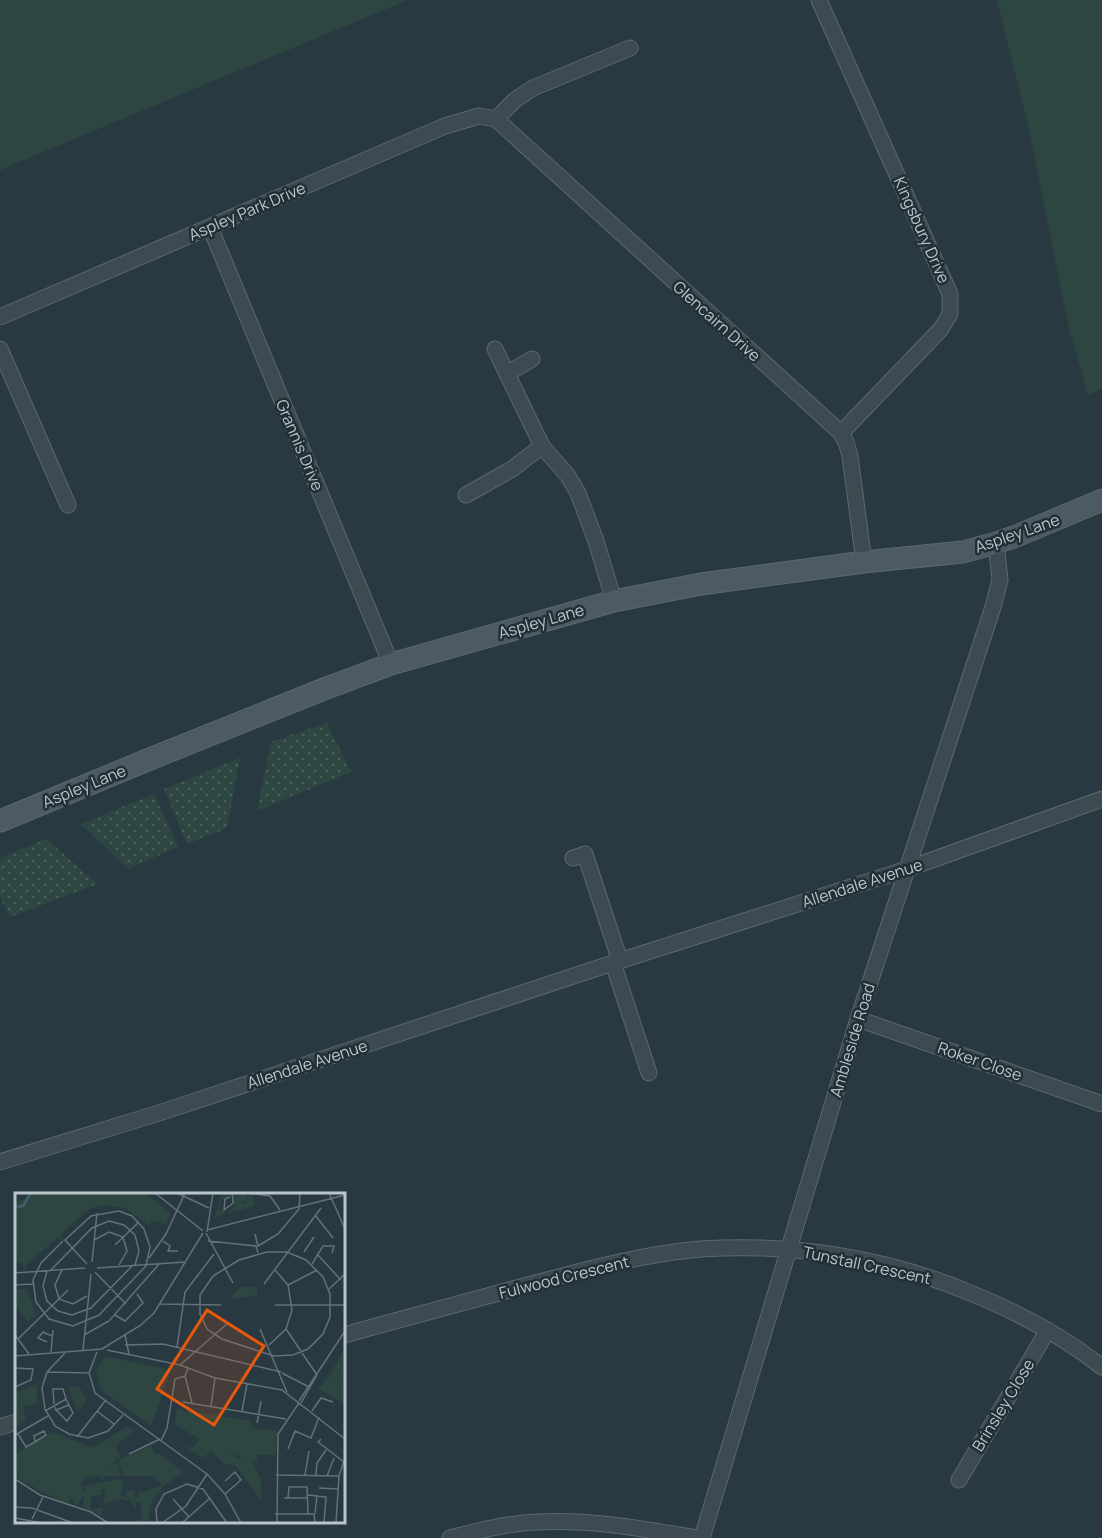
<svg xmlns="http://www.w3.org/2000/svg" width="1102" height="1538" font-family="Manrope,sans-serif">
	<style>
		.grass { fill: url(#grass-dots) }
		.park { fill: #2e4641 }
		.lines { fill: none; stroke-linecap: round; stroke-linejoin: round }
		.minor-casing { stroke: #5b686e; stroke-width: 17 }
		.secondary-casing { stroke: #5b686e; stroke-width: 23 }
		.minor { stroke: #3d4a51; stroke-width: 15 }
		.secondary { stroke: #4c5a64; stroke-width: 21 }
		.labels { text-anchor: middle; stroke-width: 5; stroke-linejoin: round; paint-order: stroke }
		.street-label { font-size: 16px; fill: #bac5cb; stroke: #222f36 }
		.inset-river { fill: none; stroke: #405a69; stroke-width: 3 }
		.inset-road { fill: none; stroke: #637178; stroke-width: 1.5 }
		.view { fill: #e8590c; fill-opacity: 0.15; stroke: #e8590c; stroke-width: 3 }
		.inset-edge { fill: none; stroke: #bac5cb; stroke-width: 3 }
	</style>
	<defs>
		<pattern id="grass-dots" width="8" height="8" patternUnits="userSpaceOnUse" patternTransform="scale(1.5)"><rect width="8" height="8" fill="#2e4641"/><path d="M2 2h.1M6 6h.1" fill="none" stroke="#4a5f5b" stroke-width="1.8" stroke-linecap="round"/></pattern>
	</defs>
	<rect width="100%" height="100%" fill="#293941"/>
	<!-- grass -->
	<path class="grass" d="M327,723L351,772L257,811L271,742Z
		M240,758L227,828L187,844L164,789Z
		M154,794L178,847L128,869L81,824Z
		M46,839L98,884L10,917L0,897V858Z"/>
	<!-- park -->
	<path class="park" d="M0,0H408L0,170Z
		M997,0H1102V388L1088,395L1069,328L1029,130Z"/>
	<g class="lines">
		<defs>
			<path id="minor" d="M819,0L950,294V314L941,329L841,433
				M496,119L841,433L846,442L850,456L864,562
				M496,119L515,100L533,88L630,48
				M210,227L391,664
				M0,317L445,126L479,116L496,119
				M0,349L68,505
				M495,349L542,446L568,476L578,493L596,541L614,601
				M508,373L532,359
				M466,495L512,469L542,446
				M573,858L585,854L620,961
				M613,963L649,1073
				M858,1019L1102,1104
				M0,1162L159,1113L613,963L907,869L1102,799
				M344,1335C405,1318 466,1302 528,1285C584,1270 642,1254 701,1249C791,1243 884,1257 968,1292C1015,1311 1062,1335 1102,1367
				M0,1427L16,1422
				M959,1480L1048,1330
				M450,1538C478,1531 508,1523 537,1522C591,1519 644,1529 697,1538
				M702,1538L858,1019L993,607L1000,580L996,543"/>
			<path id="secondary" d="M0,821L145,761L324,689L391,664L614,601L701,584L864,562L963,552L996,543L1019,535L1102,500"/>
		</defs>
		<!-- minor casing -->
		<use href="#minor" class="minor-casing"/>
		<!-- secondary casing -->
		<use href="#secondary" class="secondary-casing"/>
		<!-- minor -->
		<use href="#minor" class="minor"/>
		<!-- secondary -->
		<use href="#secondary" class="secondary"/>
	</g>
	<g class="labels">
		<!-- street labels -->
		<g class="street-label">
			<text transform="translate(247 211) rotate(-23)" y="6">Aspley Park Drive</text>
			<text transform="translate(922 230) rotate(66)" y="6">Kingsbury Drive</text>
			<text transform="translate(717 321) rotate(42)" y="6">Glencairn Drive</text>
			<text transform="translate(300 445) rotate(67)" y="6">Grannis Drive</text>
			<text transform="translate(1017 533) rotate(-19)" y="6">Aspley Lane</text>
			<text transform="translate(541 621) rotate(-16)" y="6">Aspley Lane</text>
			<text transform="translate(84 786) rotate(-22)" y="6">Aspley Lane</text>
			<text transform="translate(862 883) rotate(-18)" y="6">Allendale Avenue</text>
			<text transform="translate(852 1040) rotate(-73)" y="6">Ambleside Road</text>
			<text transform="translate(980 1061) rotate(19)" y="6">Roker Close</text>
			<text transform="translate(307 1064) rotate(-18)" y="6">Allendale Avenue</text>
			<text transform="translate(867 1265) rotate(12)" y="6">Tunstall Crescent</text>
			<text transform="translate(564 1277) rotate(-14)" y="6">Fulwood Crescent</text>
			<text transform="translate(1003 1405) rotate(-59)" y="6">Brinsley Close</text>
		</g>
	</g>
	<!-- overview -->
	<g transform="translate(15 1193)">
		<rect width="330" height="330" fill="#293941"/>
		<path d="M227,93L242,94V102L214,106ZM112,234L120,238L101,252L104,262H108L102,266L95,244ZM102,269L106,283H88V289L85,283L72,284L67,290V299L71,296L68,293L106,286L109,291L105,302L112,304L111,299L119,296L121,308L124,298H136L133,292L141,297L140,285L142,294L146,293L147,295L137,308L133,327L126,330H120L127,324L125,309H121V315L113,304V308L104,305L106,312L103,307L88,311L91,297L87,296V302L76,303V316L89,314L86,322L68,314L69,302L61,313L57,304L54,310L47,308L70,283L86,280Z" fill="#2e4641"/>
		<path d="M185,246L223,265L237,266L246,287V307L221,273L210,271L196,258L188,265L168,252L177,255Z" fill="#2e4641"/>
		<path d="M13,0H130L156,20L151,32L140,27L133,32L110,15L88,12L74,16L46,41L47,47L43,44L11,72L10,79L7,69H0V9L10,6ZM12,96L21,122L13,129L0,112V97ZM330,156V192L315,181ZM90,163L156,177L136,233L86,197L81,178ZM22,191V211L8,213L11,227L0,234V200ZM53,194H64L72,206L63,218ZM162,216L235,228L237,235L262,238L261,262H242V268H238L198,255L160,231ZM38,239L77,255L94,245L103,264L87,283H71L49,310L0,284V261ZM136,252L140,262L144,260L168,279L148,294L139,283H109L104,273V267Z" fill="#2e4641"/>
		<path d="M207,0H217L205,8L208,9L204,15L211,21L219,14L218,0L232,1L231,8L225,10L230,11L234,1L238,2L239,13L200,24ZM315,181L330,193V210L303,196Z" fill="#2e4641"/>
		<path class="inset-river" d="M0,14L8,13L16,0"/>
		<path class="inset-road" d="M140,0L188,38M162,0L194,15M233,0L255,3L265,17M314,0L330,36M215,4L210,6L209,17L218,10L217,0M300,22L318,45M192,37L330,2M192,39L198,0M191,40L218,90M240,41L243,53L263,41L284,16L285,0M79,47L94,39L108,44L112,58L104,72M48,48L26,70L18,87L21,109L34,126L58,133L84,122L131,73L135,54L129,36L117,23L104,18L76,23L50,47L72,71M148,48L155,53L153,58H163M193,48L241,53L243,60M100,52L124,29M252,59H272L291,67L308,84L315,101V124L308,141L293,156L278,162L259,163L207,146L192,136L185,121V102L198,83L224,67ZM289,59L299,44M302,61L326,87M134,65L151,41L170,0M77,69L82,20M297,71L308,53H319L317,60M82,75L170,69M47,77L40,92L44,106L58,111L72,103M32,78L28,93L32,108L43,118L57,122L76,115L118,72M35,78L77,35L94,28L109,32L120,42L124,58L120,72M80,79L111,111M0,80L70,75M249,91L306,15M0,92L18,91M273,92L302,77M314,96L330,81M145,111L206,112M260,112H330M100,122L110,128L128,110L122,101M245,136L272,199M271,136L302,182M0,142L14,161M69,142L94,128L145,70M110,142L114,161M3,146L53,97M32,149L23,145L28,139L37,143M110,152L148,151L266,179M254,152L271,136L277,117L273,92L260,77M162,154L170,99L199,61M68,157L76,81M92,157L165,172L200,185L267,197L330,246M36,159L38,137M82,159L74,180L80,200L192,281L210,301L226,330M50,160L32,179L27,195L30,216L40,233L54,241L73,245L93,238L108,222M0,163L87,156L126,132L139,120L188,40M165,172L213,130M0,175L18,176L16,187L0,194M173,175L170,183L177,210M32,179L73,180M267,180L294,194M284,208L330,138M168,209L271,226M286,210L302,182M39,211L38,196H48L51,206M196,213L200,185M41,217L52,228L58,220L54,212M30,218L51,206L54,212L41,217L40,214M82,218L100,232M227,218L232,191M297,218L306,205L318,209M242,230L246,208M3,241L11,254L20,249L31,242L29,238L19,243L20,249M0,242L33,223M62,244L90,208M306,246L303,249L329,269M146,248L152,235L160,186L170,183M273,256L280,238L296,245L304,224M114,261L145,246M261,282L324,283M290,282L294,258M301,282L302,270L311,257M312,283L319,265M0,286L25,302L76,319L93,330M304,295L323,296M210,301L226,287L220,279L210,288M293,302L311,304L309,330M269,305H293M273,305L274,294H292L293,321M158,306L174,324M0,314L17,315L58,330M260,321H299L300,330M300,321L302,302M0,325L27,330M17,326L28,304M142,330L141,316L149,301L172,291L188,296L212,330M147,330L171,313L192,281M167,330L195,305M262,330L263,241L284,210M321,330L324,283L330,265"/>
		<path class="view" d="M192,117L249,153L199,232L142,196Z"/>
		<rect width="330" height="330" class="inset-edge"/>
	</g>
</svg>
